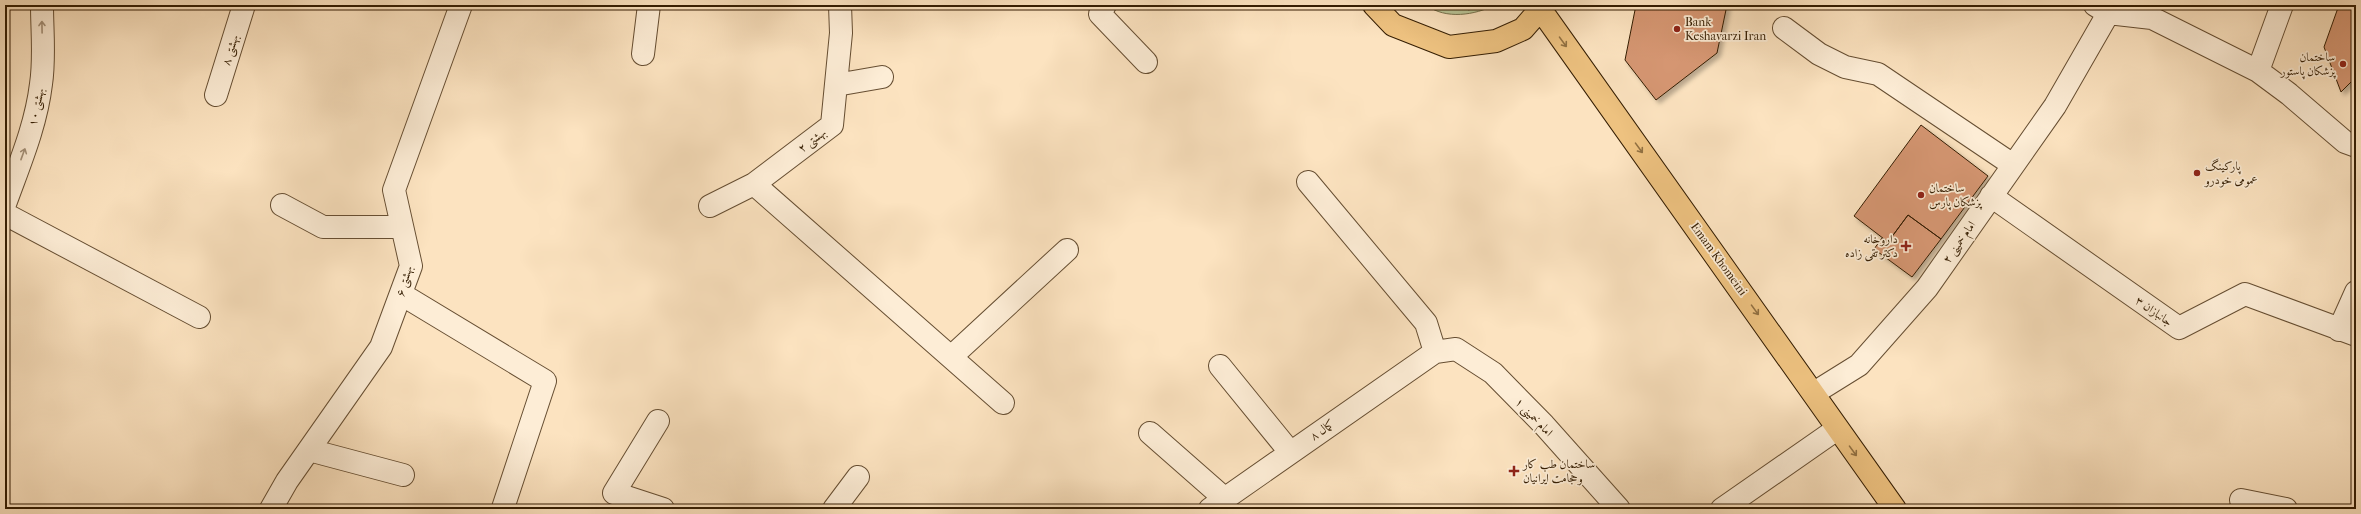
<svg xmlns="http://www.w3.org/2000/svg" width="2361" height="514" font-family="'IM FELL French Canon',Amiri,serif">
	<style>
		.green { fill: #b9c597; stroke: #76714c }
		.building { fill: #d59672; stroke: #341d02; filter: url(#shadow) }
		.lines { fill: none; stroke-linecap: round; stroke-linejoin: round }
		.minor-casing { stroke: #664e32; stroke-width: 24 }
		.major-casing { stroke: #341d02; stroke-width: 24 }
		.minor { stroke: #fdedd6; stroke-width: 22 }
		.major { stroke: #eec280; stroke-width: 22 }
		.oneway { stroke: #a38f77 }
		.oneway2 { stroke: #917041 }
		.poi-dot { fill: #8f2418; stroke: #fdedd6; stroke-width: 1.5 }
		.labels { text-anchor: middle; stroke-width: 3.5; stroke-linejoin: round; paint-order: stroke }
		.poi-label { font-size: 12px; fill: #341d02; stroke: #fdedd6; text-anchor: start }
		.street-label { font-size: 12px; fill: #341d02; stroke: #fdedd6 }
	</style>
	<defs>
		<filter id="shadow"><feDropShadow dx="3.5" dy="3.5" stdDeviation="2" flood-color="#0004"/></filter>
	</defs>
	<rect width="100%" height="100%" fill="#fce3c0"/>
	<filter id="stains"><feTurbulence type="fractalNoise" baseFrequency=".005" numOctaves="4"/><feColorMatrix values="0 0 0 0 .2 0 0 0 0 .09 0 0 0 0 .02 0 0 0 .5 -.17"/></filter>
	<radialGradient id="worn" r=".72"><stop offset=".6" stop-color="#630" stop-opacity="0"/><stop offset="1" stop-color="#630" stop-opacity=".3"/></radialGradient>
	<!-- green -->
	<path class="green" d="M1426,5H1463L1468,10L1495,5C1475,15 1446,20 1426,5Z"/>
	<!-- building -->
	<path class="building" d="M1636,5H1727L1717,53L1656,100L1625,60Z
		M2339,5H2356V84L2351,82L2341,92L2324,47Z
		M1921,125L1988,176L1941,239L1908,215L1888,242L1854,216Z
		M1908,215L1941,239L1912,277L1874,249L1882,238L1888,242Z"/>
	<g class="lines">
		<defs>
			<path id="minor" d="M1105,5L1100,14L1146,62
				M2095,5L2108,13L2152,18L2258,71L2289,94L2345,142L2356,146
				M1784,28L1819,54L1845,67L1878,74L2013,165
				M643,54L649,5
				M2258,71L2282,5
				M836,85L882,77
				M216,95L244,5
				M1308,182L1426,323L1435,352
				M754,184L1003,403
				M1991,196L2179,328L2245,294L2356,335
				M5,204C19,165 36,126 41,84C45,58 42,31 42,5
				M282,205L323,227H402
				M710,206L754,184L832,125L841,33L840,5
				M5,214L199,317
				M401,294L545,381L503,508
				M2339,330L2356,292
				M951,357L1067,250
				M1220,366L1290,452
				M1814,393L1859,365L1927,288L2055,106L2113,5
				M658,421L614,493L663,509
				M1150,433L1224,498
				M309,450L403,475
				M2241,500L2286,509
				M271,509L287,481L381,347L411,266L394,190L461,5
				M834,509L858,477
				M1210,509L1435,352L1456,349L1493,373L1544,425L1619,509
				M1722,509L1837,429"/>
			<path id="major" d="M1374,5L1393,25L1449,47L1496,41L1523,29L1544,5
				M1541,10L1895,509"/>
		</defs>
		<!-- minor casing -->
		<use href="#minor" class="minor-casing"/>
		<!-- major casing -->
		<use href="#major" class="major-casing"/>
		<!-- minor -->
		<use href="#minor" class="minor"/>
		<!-- major -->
		<use href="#major" class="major"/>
	</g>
	<!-- one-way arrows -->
	<defs><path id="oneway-shaft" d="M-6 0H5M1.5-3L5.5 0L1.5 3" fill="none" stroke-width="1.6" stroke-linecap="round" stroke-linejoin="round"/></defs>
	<g class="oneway">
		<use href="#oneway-shaft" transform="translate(42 27) rotate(-91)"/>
		<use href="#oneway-shaft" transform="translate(23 154) rotate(-70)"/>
	</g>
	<g class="oneway2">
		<use href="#oneway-shaft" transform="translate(1563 42) rotate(54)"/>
		<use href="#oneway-shaft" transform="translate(1639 148) rotate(54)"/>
		<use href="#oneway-shaft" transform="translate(1755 310) rotate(54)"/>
		<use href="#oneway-shaft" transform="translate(1853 451) rotate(54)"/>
	</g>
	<!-- markers -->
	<g class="poi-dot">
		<circle cx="1677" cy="29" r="4"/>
		<circle cx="2343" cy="64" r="4"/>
		<circle cx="2197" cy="173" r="4"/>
		<circle cx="1921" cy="195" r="4"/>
		<path d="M1904 240h4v4h4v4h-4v4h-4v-4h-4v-4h4z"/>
		<path d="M1512 465h4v4h4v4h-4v4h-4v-4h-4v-4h4z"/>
	</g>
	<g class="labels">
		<!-- poi labels -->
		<g class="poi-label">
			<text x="1685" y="26">Bank<tspan x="1685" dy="14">Keshavarzi Iran</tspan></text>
			<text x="2335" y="61" text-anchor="end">ساختمان<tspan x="2335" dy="14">پزشکان پاستور</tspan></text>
			<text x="2205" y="170">پارکینگ<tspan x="2205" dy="14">عمومی خودرو</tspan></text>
			<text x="1929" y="192">ساختمان<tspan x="1929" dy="14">پزشکان پارس</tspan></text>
			<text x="1898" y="243" text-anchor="end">داروخانه<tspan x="1898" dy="14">دکتر تقی زاده</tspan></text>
			<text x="1523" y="468">ساختمان طب کار<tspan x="1523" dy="14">و‌حجامت ایرانیان</tspan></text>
		</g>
		<!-- street labels -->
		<g class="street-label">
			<text transform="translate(230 50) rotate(-73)" y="4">بهشتی ۸</text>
			<text transform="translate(36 107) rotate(-78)" y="4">بهشتی ۱۰</text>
			<text transform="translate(812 140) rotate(-37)" y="4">بهشتی ۲</text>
			<text transform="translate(1959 242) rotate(-55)" y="4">امام خمینی ۲</text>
			<text transform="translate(1719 259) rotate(54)" y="4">Emam Khomeini</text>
			<text transform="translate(404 281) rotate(-74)" y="4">بهشتی ۶</text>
			<text transform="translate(2154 311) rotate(35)" y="4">جانبازان ۳</text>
			<text transform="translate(1534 417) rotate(46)" y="4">امام خمینی ۱</text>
			<text transform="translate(1322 430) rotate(-35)" y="4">کمال ۸</text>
		</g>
	</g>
	<!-- margin -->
	<rect width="2361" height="514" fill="none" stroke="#fce3c0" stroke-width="20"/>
	<rect x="6" y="6" width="2349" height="502" fill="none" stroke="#341d02" stroke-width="2"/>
	<rect x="10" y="10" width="2341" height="494" fill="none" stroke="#341d02"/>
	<rect width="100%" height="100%" filter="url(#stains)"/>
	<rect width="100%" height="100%" fill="url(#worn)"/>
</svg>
